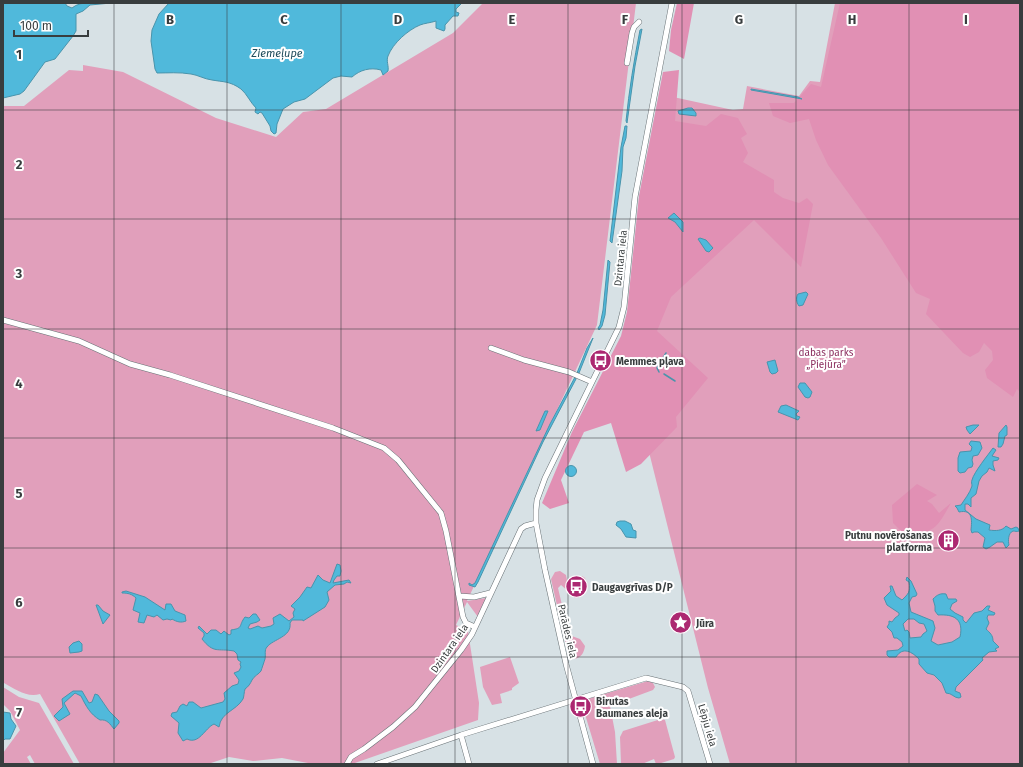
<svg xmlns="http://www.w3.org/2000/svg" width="1023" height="767" font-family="'Fira Sans',sans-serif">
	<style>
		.green { fill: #e19fbb }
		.forest { fill: #e190b4 }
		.water { fill: #50b9db; stroke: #4994ac; fill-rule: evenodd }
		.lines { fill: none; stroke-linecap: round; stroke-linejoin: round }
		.stream { stroke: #4994ac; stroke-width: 1.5 }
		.minor-casing { stroke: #687175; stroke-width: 6 }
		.minor { stroke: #fff; stroke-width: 5 }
		.grid { fill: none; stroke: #383d3e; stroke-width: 1; stroke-opacity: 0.55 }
		.labels { text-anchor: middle; stroke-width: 4; stroke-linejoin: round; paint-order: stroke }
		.street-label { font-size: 10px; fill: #383d3e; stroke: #fff }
		.park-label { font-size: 10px; fill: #8a2c5d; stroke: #fff }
		.poi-label { font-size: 10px; font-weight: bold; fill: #383d3e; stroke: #fff; text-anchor: start }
		.water-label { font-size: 11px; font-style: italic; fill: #1f4c5b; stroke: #fff }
		.grid-label { font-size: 13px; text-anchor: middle; font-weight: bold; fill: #383d3e; stroke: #fff; stroke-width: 4; stroke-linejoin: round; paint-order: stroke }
	</style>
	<rect width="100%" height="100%" fill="#d7e1e5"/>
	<!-- green -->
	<path class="green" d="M483,3H636L597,325L467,601L486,598L478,617L467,602L456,625L468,631L479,703L478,720L352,764H313L282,758L253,761L229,757L208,764H80L40,694C27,698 15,689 4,683L3,681V106H24L69,70L83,71V65L123,72L216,118L276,137L303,112L326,109L453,33Z
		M835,3H1020V764H730L708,688L636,400L664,95L733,110L743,109L747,86L799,96L810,81L820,82Z
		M560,571L566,575L569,590L568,591L561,585L558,588L569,635L580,639L585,646C584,653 581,658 574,659L568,654L551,579L555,572Z
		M582,576L585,578L587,586L580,596V593L581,592L580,588L579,589L578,582Z
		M510,657L519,683L512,688V690L500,694L502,703L492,705L483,687L480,667Z
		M648,681L653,683L655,687L653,690L610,706L615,732L617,764H600L581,701Z
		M3,687L19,697L39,703L74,764H35L30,755L27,757L31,764H3V753L20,730L10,711L3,704Z
		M661,719L665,720L675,757L674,759L658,764H656L654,759L642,764H621L620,737L623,731Z"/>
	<!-- forest -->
	<path class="forest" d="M677,3H694L684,59L669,51L671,30Z
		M840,3H1019L1020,4V392L1017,389L1013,397L987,378L985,370L993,360L992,351L984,343L979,352L970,357L963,353L926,314L930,299L916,293L881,238L828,165L816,140L809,119L790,123L773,116L769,103H794L811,84L821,87Z
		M679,70L675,121L706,126L721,114L738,118L747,134L741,138L748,153L743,162L774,180V192L783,198L799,203L807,198L813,204L801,267L754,220L671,297L657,331L708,378L676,417L677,427L641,464L626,472L611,423L584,432L561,480L569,503L550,509L542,503L572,432L621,336L627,312L639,196L663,72Z
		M917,484L937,495L927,501L932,504L939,513L951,503C936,529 937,530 907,537L893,523L892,505Z"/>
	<!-- water -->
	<path class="water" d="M3,3H65L67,6L72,8C81,0 99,3 111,3L90,5L83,11L76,14V31L73,36L55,59L45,62L24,91L20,94L3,98Z
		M169,3H461V4L456,9V12L459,13L458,16H453L445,25V29L444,31L436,28V21C430,23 425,23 420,25C408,30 393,43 388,56C386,61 389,66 388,71L383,75L381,70C370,67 360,70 352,77L341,76L333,78L305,99L294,102L283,109L277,124L276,133L274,134L271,131L270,126L262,113L260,112L258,114L255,112L256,108C250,102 247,94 241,89C230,81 223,82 212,80C204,79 198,75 191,74C179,72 168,73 157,73L155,69L151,41L152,30L159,14Z
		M642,29L635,66L627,123L626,121C629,91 634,60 640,30Z
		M751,89L798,97L802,99L751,90Z
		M688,108H692L696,113V116L679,114L678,111Z
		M625,126H627L626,138L623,147L622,171L612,243L610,241L621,147Z
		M674,213L683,222V232L675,222L668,218Z
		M700,238L706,240L713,248L709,252L706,251L698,239Z
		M608,260L610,262L605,315L602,326L599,330L598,328L600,325L603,310Z
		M806,292L808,294L803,305L799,306C796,302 796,297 798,294Z
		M593,338L579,373H577L587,348Z
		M775,360L778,371L776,373L772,374L770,372L767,362Z
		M575,377L576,379L543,442L478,582L475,587L469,585V583L472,585L475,583L550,424Z
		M800,383H805L812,392L810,397L808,398L805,397L798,387Z
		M786,405L799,411L796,414L797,416L800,417L798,420L778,412L781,406Z
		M545,411H548L540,430L536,431Z
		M973,425H979L970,434L967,430L966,427Z
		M1006,425L1007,427V435L1005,436L1003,444L1001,447H998L999,433Z
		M971,441L980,442L982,448L978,455L973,456L972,460L973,464L972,467L968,468L965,472L960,473L958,471V458L960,452L971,451L972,447L969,444Z
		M993,448L996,450L992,456L999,458L998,460L993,461V465L995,471L989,468L987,472L982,476L979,481L976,494L971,498V507L968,504H965V510L976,519L990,525L989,530C996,531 1002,531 1006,526L1011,529L1016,527L1018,528L1019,531C1017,532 1015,531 1013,531C1008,533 1008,541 1009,545L1006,548L1003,542H997L990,547L986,549L983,547L985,538L978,532H974L972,533L971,530C972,520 973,509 959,512L957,508L955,506L961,505C964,500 970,493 972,486C972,484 971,482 972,480C974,472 988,455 993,448Z
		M565.5 471a5.5 5.5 0 1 1 11 0a5.5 5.5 0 1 1-11 0Z
		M620,521H625L631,524L633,530L636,531V538L626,537L621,529L616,525L617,522Z
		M337,564L340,565L341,571L340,576H337L334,580L333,583L349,580L351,583L347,582L344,584L335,585L327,592L329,600L325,607L303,621V620H292L290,623C292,637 273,639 267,647C264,650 266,655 265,659C264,662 262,668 261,671C259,674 254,676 252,680C250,684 249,686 245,689C244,692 244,697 243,699C236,711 221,712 219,727L214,724C205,728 199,745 187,739L183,741L178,733L179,723L171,716L172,713L177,712L180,706L183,704L187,706L189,702H193L201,708L223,702L225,699L224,693L232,686L238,684L239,680L234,673L239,671L241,667L240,664L241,662L238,660L237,654L234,651C217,648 214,654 202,639L204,636V633L198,628L199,626L207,634L211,630H216L221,634L224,631L229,635L231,634V630C244,628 238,626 245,617L249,618L253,614H256L260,620L257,622L250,624L248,628L250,629L258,626L262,628L271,626L274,624L273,618L280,614L289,621L294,617L293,613L295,609L291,606L300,597L307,587L311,588L318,575L323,580L330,583Z
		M907,577L911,581L917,594L916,596L912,597L909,603L911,612L933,621L935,628L931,641L938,645L952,642L960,637C964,619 954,614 938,615L935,611V606L933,599C937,595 940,593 946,594L948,599H956L957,601L952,604L950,609L955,613L963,617V620L966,623L974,613L982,611L987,606H990L988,610L995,613L994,615H988L987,618L989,623L986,629C990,633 993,635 993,641L999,647L995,649L997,651L989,652L982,658L983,660L956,687L955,691L960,693L961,697L959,698C954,698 952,693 946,693L942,683L934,675L927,673L919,664V659C912,652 903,646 896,657H889L887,655V651L898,650L903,646L902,642L897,638H894L892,632L887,627L889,624V621L892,622L895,618L899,615V613L887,605L884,598L891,591L890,586H892L896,596L902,600C908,594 911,592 909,582L906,580ZM908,619H914L919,623L924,624L927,631L923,634L921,637L910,638L909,632L907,630L905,631L903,624Z
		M126,591L145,597L165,610L166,604H171L175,611L185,615L186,621C181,623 177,622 172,619L171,620L167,619L163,620L157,615L154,617L147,615L144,623L138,622L140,613L133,610L136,598C132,594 128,593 122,593V592Z
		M96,605H98L103,611L110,615L103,624Z
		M79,641L82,644V651L79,652L70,653L69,647L73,643Z
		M73,691H82L89,703L92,702L95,694L98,695L109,711L119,721V723L114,729C110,724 107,719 100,720C90,714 86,706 81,696L75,693L64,703L70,714L59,721L54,716L63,707L62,699Z
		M3,712L10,713L11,719L16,726L10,739H5L3,741Z"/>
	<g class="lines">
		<!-- stream -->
		<path class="stream" d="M659,372L657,368L666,353
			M664,374L675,381"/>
		<defs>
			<path id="minor" d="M627,63L632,33L634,27L639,22
				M3,320L79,341L130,364L170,375L333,428L384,448L398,460L441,513L446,531L463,617L466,623L475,627
				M491,348L524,360L569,372L592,382
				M459,596L474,597L490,593
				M461,735L469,764
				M347,764L351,757L364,749L393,727L415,707L461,650L472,634L521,529L525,526L536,523
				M377,764L461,735L646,678L683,687L688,691L710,764
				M593,764L566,664L545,570L536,523V510L537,500L545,478L619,327L624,307L635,197L672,3"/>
		</defs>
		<!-- minor casing -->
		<use href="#minor" class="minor-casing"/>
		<!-- minor -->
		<use href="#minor" class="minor"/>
	</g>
	<!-- grid -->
	<path class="grid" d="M114,3V764M227,3V764M341,3V764M455,3V764M568,3V764M682,3V764M796,3V764M909,3V764M3,110H1020M3,219H1020M3,329H1020M3,438H1020M3,548H1020M3,657H1020"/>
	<!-- icons -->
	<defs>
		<symbol id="bus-disc" viewBox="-11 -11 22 22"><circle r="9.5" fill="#ac2871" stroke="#fff"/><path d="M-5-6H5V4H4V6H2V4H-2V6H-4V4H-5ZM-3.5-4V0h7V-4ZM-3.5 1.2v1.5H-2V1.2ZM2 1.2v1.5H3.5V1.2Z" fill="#fff"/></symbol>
		<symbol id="building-disc" viewBox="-11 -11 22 22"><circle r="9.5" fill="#ac2871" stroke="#fff"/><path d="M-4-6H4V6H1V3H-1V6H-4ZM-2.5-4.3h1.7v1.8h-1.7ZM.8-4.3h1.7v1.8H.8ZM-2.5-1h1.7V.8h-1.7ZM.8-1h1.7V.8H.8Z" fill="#fff"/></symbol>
		<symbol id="sight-disc" viewBox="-11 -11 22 22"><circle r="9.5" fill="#ac2871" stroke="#fff"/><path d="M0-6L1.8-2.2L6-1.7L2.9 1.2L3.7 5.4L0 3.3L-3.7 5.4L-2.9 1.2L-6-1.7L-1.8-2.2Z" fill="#fff"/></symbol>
	</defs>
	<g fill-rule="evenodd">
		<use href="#bus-disc" x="588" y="348" width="25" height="25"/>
		<use href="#building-disc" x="936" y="528" width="25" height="25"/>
		<use href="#bus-disc" x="564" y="574" width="25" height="25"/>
		<use href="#sight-disc" x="668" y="610" width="25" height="25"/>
		<use href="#bus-disc" x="568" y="694" width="25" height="25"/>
	</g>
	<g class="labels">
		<!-- street labels -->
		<g class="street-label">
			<text transform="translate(620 258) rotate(-84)" y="4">Dzintara iela</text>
			<text transform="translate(568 631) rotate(77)" y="4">Parādes iela</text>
			<text transform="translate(449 648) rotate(-55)" y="4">Dzintara iela</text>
			<text transform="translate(708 725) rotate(74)" y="4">Lēpju iela</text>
		</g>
		<!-- park labels -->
		<g class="park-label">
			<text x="826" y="356">dabas parks<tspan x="826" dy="12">„Piejūra”</tspan></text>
		</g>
		<!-- poi labels -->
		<g class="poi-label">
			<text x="616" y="365">Memmes pļava</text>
			<text x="932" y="539" text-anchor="end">Putnu novērošanas<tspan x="932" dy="12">platforma</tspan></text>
			<text x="592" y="591">Daugavgrīvas D/P</text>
			<text x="696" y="627">Jūra</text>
			<text x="596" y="705">Birutas<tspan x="596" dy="12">Baumanes aleja</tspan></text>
		</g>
		<!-- water labels -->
		<g class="water-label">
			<text x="277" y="57">Ziemeļupe</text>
		</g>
	</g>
	<g class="grid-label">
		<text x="170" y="24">B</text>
		<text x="284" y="24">C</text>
		<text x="398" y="24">D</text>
		<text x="512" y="24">E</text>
		<text x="625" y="24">F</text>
		<text x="739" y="24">G</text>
		<text x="852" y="24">H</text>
		<text x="966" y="24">I</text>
		<text x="19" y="59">1</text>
		<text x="19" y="169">2</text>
		<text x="19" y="278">3</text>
		<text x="19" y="388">4</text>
		<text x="19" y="498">5</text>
		<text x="19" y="607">6</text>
		<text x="19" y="717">7</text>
	</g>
	<!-- border -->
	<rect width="1023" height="767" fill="none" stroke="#383d3e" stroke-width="8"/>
	<!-- scale -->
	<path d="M14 30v6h74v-6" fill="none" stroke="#383d3e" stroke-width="2"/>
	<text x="20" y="30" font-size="12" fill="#383d3e" stroke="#ffffff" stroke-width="3" paint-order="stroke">100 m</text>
</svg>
